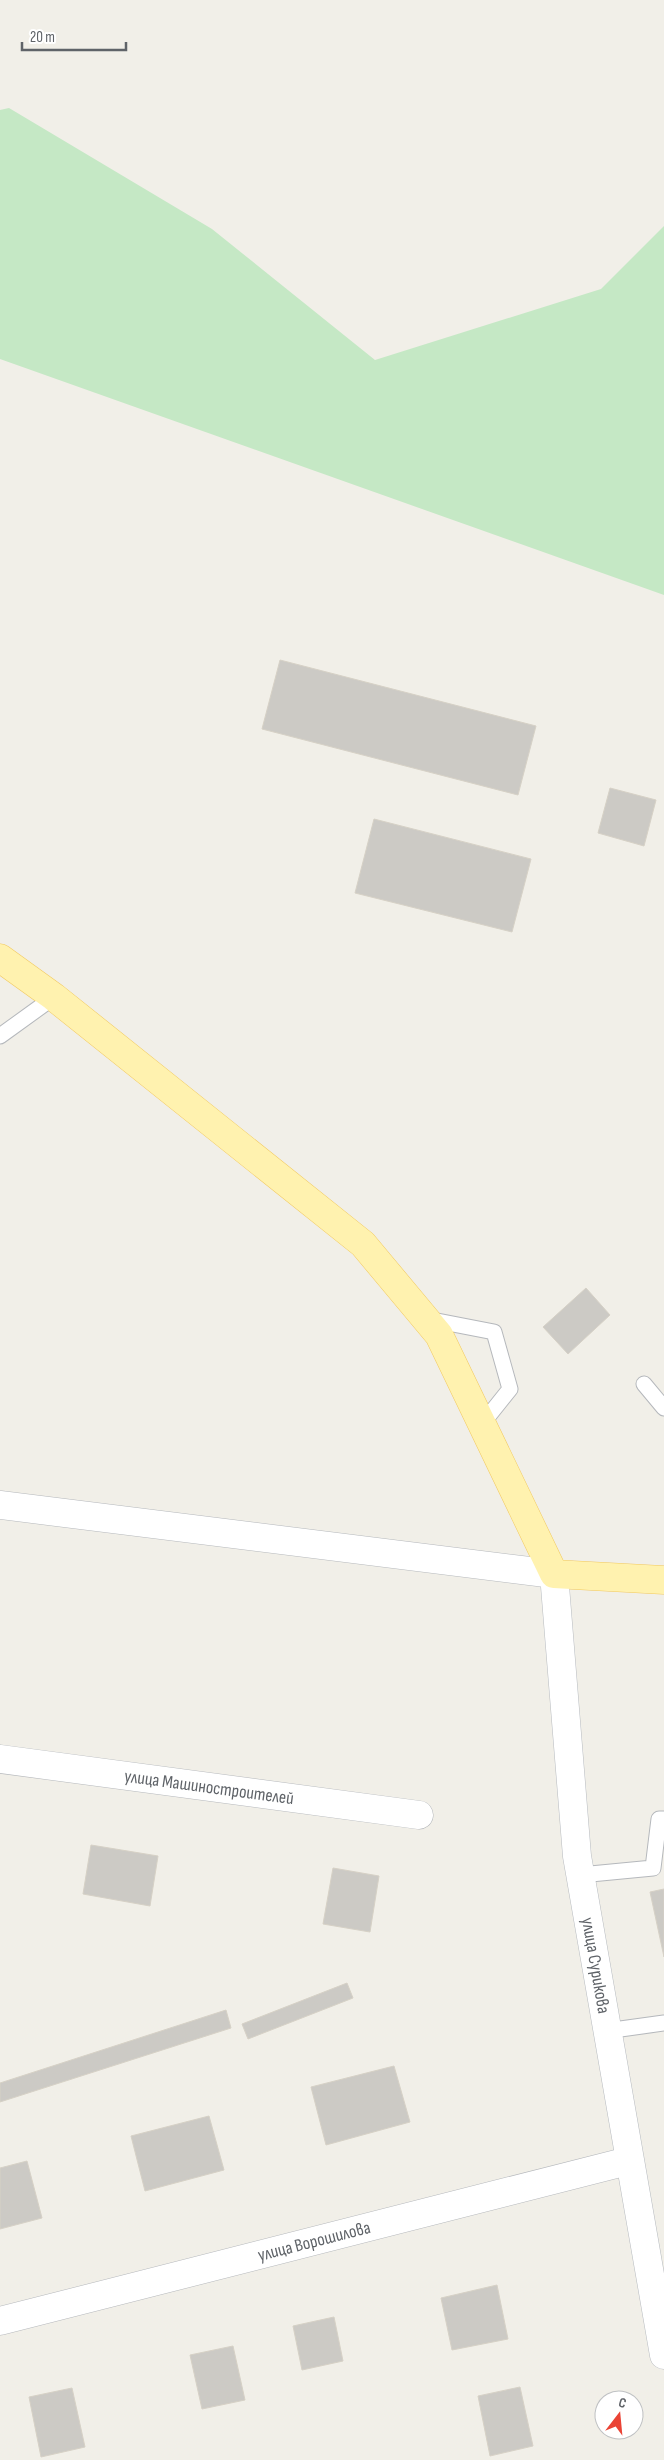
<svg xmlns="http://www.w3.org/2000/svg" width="664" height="2460" font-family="'Sofia Sans Condensed',sans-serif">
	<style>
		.green { fill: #c5e8c5 }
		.building { fill: #cccac5; stroke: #d6d1c6 }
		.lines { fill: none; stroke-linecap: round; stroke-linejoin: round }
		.service-casing { stroke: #b5b8bc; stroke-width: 17 }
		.minor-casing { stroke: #b5b8bc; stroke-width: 29 }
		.tertiary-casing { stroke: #b5b8bc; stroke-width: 29 }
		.secondary-casing { stroke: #b6babf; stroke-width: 29 }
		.primary-casing { stroke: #f2c960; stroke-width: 29 }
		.service { stroke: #fff; stroke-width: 15 }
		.minor { stroke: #fff; stroke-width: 28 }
		.tertiary { stroke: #fff; stroke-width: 28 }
		.secondary { stroke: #fff; stroke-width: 28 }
		.primary { stroke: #fff2af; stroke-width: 28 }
		.labels { text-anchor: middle; stroke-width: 4.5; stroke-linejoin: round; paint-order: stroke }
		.street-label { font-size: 18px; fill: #5f6368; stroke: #fff }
	</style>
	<rect width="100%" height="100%" fill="#f1efe8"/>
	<!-- green -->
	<path class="green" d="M9,108L212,229L375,360L601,289L664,226V595L0,359V110Z"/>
	<!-- building -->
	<path class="building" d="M280,660L536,726L518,795L262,729Z
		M610,788L656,800L644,846L598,833Z
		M374,819L531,859L512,932L355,893Z
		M586,1288L610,1315L568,1354L543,1327Z
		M91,1845L158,1856L150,1906L83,1894Z
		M333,1868L379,1876L370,1932L323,1924Z
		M664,1889V1957L650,1892Z
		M347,1983L353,1998L248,2039L242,2024Z
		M226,2010L231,2028L0,2102V2083Z
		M394,2066L410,2122L326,2145L311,2087Z
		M209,2116L224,2170L145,2191L131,2136Z
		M27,2161L42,2218L0,2229V2168Z
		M497,2285L508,2339L452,2350L441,2298Z
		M334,2317L343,2361L302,2370L293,2326Z
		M233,2346L245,2400L202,2409L190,2355Z
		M520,2387L533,2446L490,2456L478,2396Z
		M72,2388L85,2447L41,2457L29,2397Z"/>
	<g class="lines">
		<defs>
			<path id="service" d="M0,1036L54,997
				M427,1319L494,1332L510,1389L482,1424
				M644,1384L664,1408
				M580,1875L653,1868L659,1819H664
				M606,2031L664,2023"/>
			<g id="minor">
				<path id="s1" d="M0,1759L419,1815"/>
			</g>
			<g id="tertiary">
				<path d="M0,1505L554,1574"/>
				<path id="s2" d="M0,2321L628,2161"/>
			</g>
			<g id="secondary">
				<path id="s3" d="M554,1574L577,1856L664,2355"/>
			</g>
			<path id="primary" d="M0,958L54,997L363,1244L439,1335L554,1574L664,1580"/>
		</defs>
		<!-- service casing -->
		<use href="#service" class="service-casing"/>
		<!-- minor casing -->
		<use href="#minor" class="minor-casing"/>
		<!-- tertiary casing -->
		<use href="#tertiary" class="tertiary-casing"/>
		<!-- secondary casing -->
		<use href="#secondary" class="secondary-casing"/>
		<!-- primary casing -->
		<use href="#primary" class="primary-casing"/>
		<!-- service -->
		<use href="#service" class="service"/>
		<!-- minor -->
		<use href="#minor" class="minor"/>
		<!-- tertiary -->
		<use href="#tertiary" class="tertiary"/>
		<!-- secondary -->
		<use href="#secondary" class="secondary"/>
		<!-- primary -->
		<use href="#primary" class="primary"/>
	</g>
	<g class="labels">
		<!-- street labels -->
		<g class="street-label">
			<text dy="6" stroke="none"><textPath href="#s1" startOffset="211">улица Машиностроителей</textPath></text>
			<text dy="6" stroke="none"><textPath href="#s3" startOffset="394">улица Сурикова</textPath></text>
			<text dy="6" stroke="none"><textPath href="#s2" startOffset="324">улица Ворошилова</textPath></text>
		</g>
	</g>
	<!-- north arrow -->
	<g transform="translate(619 2415) rotate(16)"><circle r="24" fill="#ffffff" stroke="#bfc1c3"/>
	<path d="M0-4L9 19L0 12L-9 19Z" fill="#ea4335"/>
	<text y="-8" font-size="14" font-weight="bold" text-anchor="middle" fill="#5f6368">С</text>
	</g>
	<!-- scale -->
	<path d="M22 42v8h104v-8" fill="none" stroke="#5f6368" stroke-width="2.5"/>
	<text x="30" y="42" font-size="15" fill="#5f6368" stroke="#ffffff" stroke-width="4" paint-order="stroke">20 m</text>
</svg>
